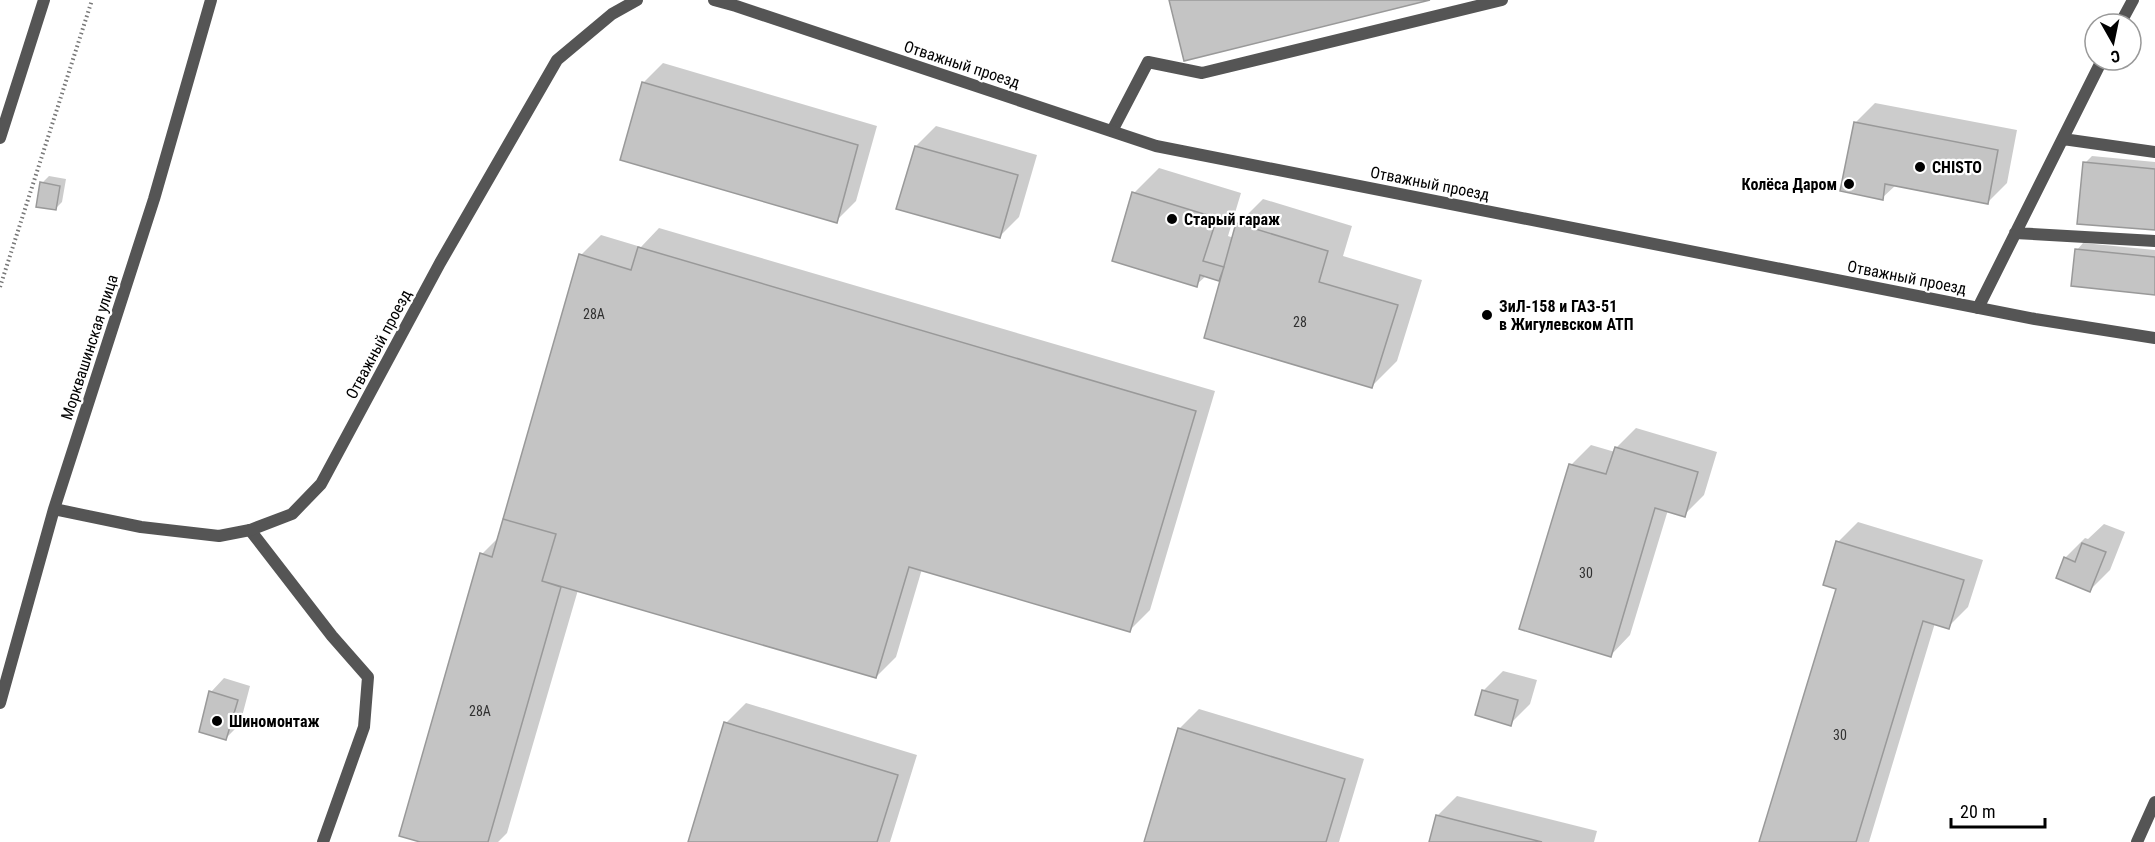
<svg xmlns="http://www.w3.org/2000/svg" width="2155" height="842" font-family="'Roboto Condensed',sans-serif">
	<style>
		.shadow { fill: #0003 }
		.building { fill: #c4c4c4; stroke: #999; stroke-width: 1.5 }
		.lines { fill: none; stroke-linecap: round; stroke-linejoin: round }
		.path { stroke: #777; stroke-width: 4; stroke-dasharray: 1.5 3; stroke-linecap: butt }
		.lane { stroke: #555; stroke-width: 12 }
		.street { stroke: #555; stroke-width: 12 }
		.poi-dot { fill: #000; stroke: #fff; stroke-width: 2 }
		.labels { text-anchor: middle; stroke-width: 4.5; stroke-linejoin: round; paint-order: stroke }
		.number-label { font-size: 14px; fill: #313131 }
		.street-label { font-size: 16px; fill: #000; stroke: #fff }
		.poi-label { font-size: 16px; font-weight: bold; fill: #000; stroke: #fff; text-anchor: start }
	</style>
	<rect width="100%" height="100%" fill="#fff"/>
	<!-- shadow -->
	<path class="shadow" d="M663,63L877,126L856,201L836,221L643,83Z
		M1875,103L2017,130L2007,183L1987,203L1896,185L1882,198L1855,123Z
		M936,126L1037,155L1019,217L999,237L916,146Z
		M2092,156L2155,162V229L2085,163Z
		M1159,168L1241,193L1228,236L1234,238L1238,224L1263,199L1352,226L1343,256L1422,280L1397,361L1372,386L1221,280L1206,276L1196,285L1134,193Z
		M49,176L66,179L62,202L55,209L42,183Z
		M659,228L1215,391L1150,610L1130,630L922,569L896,657L876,677L578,590L507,833L498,842H426L482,554L500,536L581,255L601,235L641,247Z
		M2083,243L2155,250V293L2077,250Z
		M1636,428L1717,452L1704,495L1684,515L1668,510L1630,635L1611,655L1571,465L1591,445L1615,452L1616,448Z
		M1858,522L1983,560L1968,607L1948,627L1935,623L1869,842H1761L1838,588V542Z
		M2104,524L2125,532L2110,570L2090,590L2065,558L2085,538L2088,539Z
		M1503,671L1537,680L1530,704L1510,724L1483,691Z
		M224,678L250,686L240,724L226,738L211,692Z
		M746,703L917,755L890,842H689L726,723Z
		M1199,709L1364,759L1339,842H1146L1179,729Z
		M1457,796L1597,831L1594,842H1431L1437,816Z"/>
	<!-- building -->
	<path class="building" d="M1169,0H1430L1184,61Z
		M642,82L858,145L837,223L620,160Z
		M1854,122L1998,150L1988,204L1885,184L1883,200L1840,191Z
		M915,146L1018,175L1000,238L896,209Z
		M2083,162L2155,169V230L2077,224Z
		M40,182L60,186L56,210L36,207Z
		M1132,192L1217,218L1203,261L1224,267L1219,281L1200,275L1197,287L1112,261Z
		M1236,223L1328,251L1319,282L1398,305L1372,388L1204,338Z
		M638,247L1196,411L1130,632L909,567L876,678L542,581L556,534L503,519L579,254L631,270Z
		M2075,249L2155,257V295L2071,286Z
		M1615,447L1698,472L1685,517L1655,508L1611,657L1519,629L1569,464L1606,474Z
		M503,519L556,534L542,581L561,587L488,842H420L399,836L480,553L492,557Z
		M1836,541L1964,580L1949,629L1923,621L1856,842H1759L1836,589L1823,585Z
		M2082,543L2106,552L2090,592L2056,578L2064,557L2075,562Z
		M1482,690L1518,700L1511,726L1475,715Z
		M209,691L238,700L226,740L199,732Z
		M724,722L898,775L877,842H688Z
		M1178,728L1345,779L1326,842H1144Z
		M1436,815L1542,842H1429Z"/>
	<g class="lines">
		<!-- path -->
		<path class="path" d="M0,287L92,0"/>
		<!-- lane -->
		<path class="lane" d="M2120,24L2133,0
			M1112,131L1148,62L1202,73L1502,0
			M0,138L44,0
			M2063,139L2155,152
			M2015,233L2155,241
			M1978,308L2102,60
			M250,530L332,636L368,677L364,727L323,842"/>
		<!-- street -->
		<path class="street" d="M714,0L736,6L1156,146L2035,319L2155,338
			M54,509L141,527L219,536L250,530L292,514L321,484L440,263L557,60L612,14L637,0
			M0,703L54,509L154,199L211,0
			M2137,842L2155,802"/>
	</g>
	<!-- markers -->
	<g class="poi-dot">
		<circle cx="1920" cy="167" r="6"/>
		<circle cx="1849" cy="184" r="6"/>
		<circle cx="1172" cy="219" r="6"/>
		<circle cx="1487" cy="315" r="6"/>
		<circle cx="217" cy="721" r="6"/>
	</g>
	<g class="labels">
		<!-- number labels -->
		<g class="number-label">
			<text x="594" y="319">28А</text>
			<text x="1300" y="327">28</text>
			<text x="1586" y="578">30</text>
			<text x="480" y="716">28А</text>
			<text x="1840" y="740">30</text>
		</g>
		<!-- street labels -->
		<g class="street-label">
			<text transform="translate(962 64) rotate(18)" y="6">Отважный проезд</text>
			<text transform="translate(1430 183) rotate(11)" y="6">Отважный проезд</text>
			<text transform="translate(1907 277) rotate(11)" y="6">Отважный проезд</text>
			<text transform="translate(378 344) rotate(-62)" y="6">Отважный проезд</text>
			<text transform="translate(89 347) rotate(-72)" y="6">Морквашинская улица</text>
		</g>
		<!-- poi labels -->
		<g class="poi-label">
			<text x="1932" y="173">CHISTO</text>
			<text x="1837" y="190" text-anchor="end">Колёса Даром</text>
			<text x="1184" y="225">Старый гараж</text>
			<text x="1499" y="312">ЗиЛ-158 и ГАЗ-51<tspan x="1499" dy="18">в Жигулевском АТП</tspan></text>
			<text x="229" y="727">Шиномонтаж</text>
		</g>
	</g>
	<!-- north arrow -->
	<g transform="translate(2113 42) rotate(171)"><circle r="28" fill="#ffffff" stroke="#999999" stroke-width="1.5"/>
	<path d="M0-4.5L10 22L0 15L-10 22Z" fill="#000000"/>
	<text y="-9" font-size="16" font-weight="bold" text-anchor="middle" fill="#000000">С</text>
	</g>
	<!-- scale -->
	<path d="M1951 818v9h94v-9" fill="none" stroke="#000000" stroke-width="3"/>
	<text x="1960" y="818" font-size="18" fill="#000000" stroke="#ffffff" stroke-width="4.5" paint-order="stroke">20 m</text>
</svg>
